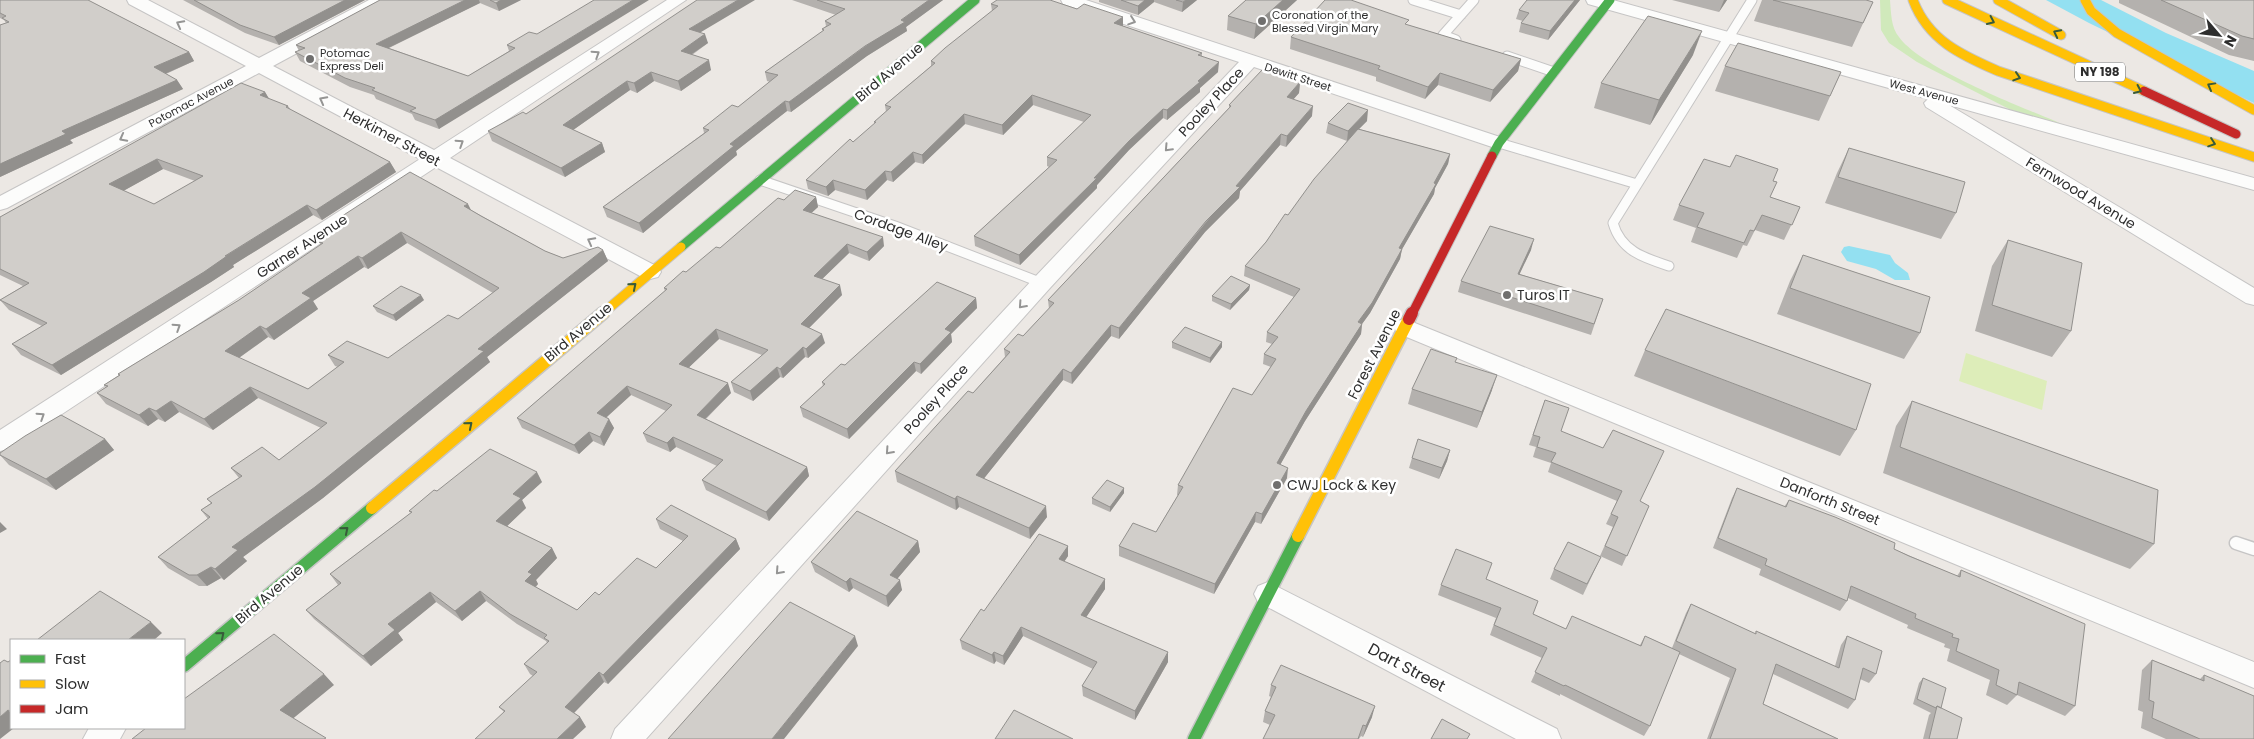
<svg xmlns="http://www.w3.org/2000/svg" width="2254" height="739" font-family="Poppins,sans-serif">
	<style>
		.green { fill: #d0e9bb }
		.pitch { fill: #ddedb9 }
		.water { fill: #93e0f1 }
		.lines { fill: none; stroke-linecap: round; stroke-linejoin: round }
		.lane-far1-casing { stroke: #c6c5c5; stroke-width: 11 }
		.lane-casing { stroke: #c6c5c5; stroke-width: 15 }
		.street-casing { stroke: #c6c5c5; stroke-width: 2 }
		.fast-far1-casing { stroke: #c6c5c5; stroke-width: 11 }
		.fast-casing { stroke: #c6c5c5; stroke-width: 15 }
		.slow-far1-casing { stroke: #c6c5c5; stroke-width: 11 }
		.slow-casing { stroke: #c6c5c5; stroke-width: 15 }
		.jam-far1-casing { stroke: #c6c5c5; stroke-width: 11 }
		.jam-casing { stroke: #c6c5c5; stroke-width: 15 }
		.lane-far1 { stroke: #fcfcfb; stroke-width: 9 }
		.lane { stroke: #fcfcfb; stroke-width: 12 }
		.street { fill: #fcfcfb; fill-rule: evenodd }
		.fast-far1 { stroke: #4caf50; stroke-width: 9 }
		.fast { stroke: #4caf50; stroke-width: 12 }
		.slow-far1 { stroke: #ffc107; stroke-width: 9 }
		.slow { stroke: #ffc107; stroke-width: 12 }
		.jam-far1 { stroke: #c62828; stroke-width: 9 }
		.jam { stroke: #c62828; stroke-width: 12 }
		.wall { fill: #b4b1ae; fill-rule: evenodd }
		.shaded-wall { fill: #92908d }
		.building { fill: #d1ceca; stroke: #92908d; fill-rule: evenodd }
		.oneway { stroke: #959594 }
		.oneway2 { stroke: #385b3a }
		.poi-dot { fill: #706f6e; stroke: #fff; stroke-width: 2 }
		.labels { text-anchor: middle; stroke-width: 5; stroke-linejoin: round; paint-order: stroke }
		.far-poi-label { font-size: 11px; fill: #2e2e2e; stroke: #fff; text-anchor: start }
		.far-street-label { font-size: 11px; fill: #2e2e2e; stroke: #fff }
		.shield { fill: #fff; stroke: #6d6d6d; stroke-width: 1 }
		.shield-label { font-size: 12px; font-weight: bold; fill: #2e2e2e }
		.street-label { font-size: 14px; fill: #2e2e2e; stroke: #fff }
		.poi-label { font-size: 14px; fill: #2e2e2e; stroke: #fff; text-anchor: start }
		.near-street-label { font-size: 16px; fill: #2e2e2e; stroke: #fff }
	</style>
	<rect width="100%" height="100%" fill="#ece8e4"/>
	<!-- green -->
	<path class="green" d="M1880,0H1890C1891,12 1891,28 1899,37C1922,69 2024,108 2062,124L2013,111L1917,62L1889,43L1881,30Z"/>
	<!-- pitch -->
	<path class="pitch" d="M1966,353L2047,381L2042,410L1959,381Z"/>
	<!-- water -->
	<path class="water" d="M2046,0H2101L2166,33L2254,71V103L2089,23Z
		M1849,246L1890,255L1895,263L1908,273L1910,280H1895L1876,269L1847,261L1841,252L1844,247Z"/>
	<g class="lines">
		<defs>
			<path id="lane-far1" d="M1413,0L1461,15
				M1456,40L1443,35L1474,0
				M1507,56L1554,72
				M1499,143L1637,184
				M760,180L895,226L1042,283
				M1669,266C1644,258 1621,251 1613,223L1752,0"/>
			<path id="lane" d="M2236,543L2254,549"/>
			<path id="street" d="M127,0H148L259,58L369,0H390L388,4L273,66L434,150L667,0H686L450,158L658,267L661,272L658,277L650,279L642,277L436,167L9,449L0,451V430L420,159L259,73L7,208L0,210V196L246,66L129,4Z
				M1061,0H1086L1506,139L1509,143L1506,147H1492L1254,67L1050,288L646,739H611L615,729L1034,278L1239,62L1063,4Z
				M1586,0H1613L2254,178V190L1949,105L2254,288V305L2246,303L1926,107L1924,103L1928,99L1588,4Z
				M1405,319L2254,662V688L1397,333L1394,327L1397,321Z
				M1268,582L1557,729L1561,739H1516L1258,602L1254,594L1258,586Z
				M89,728H126L120,739H83Z"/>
			<path id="fast-far1" d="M1492,156L1499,143L1610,0
				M681,247L975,0"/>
			<path id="fast" d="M184,666L372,508
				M1194,739L1298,536"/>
			<path id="slow-far1" d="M1913,0C1928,40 1961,55 1998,71L2254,157
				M1947,0L2144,91
				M1998,0L2061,35
				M2085,0L2091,11L2117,33L2254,110
				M602,314L681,247"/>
			<path id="slow" d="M372,508L603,313
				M1298,536L1409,319"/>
			<path id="jam-far1" d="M2144,91L2236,134
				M1412,314L1492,156"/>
			<path id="jam" d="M1409,319L1412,313"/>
		</defs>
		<!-- lane-far1 casing -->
		<use href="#lane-far1" class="lane-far1-casing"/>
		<!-- lane casing -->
		<use href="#lane" class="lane-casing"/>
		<!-- street casing -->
		<use href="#street" class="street-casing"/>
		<!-- fast-far1 casing -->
		<use href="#fast-far1" class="fast-far1-casing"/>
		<!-- fast casing -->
		<use href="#fast" class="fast-casing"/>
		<!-- slow-far1 casing -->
		<use href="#slow-far1" class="slow-far1-casing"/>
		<!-- slow casing -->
		<use href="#slow" class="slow-casing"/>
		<!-- jam-far1 casing -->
		<use href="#jam-far1" class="jam-far1-casing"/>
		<!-- jam casing -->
		<use href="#jam" class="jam-casing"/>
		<!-- lane-far1 -->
		<use href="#lane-far1" class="lane-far1"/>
		<!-- lane -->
		<use href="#lane" class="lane"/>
		<!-- street -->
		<use href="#street" class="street"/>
		<!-- fast-far1 -->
		<use href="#fast-far1" class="fast-far1"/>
		<!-- fast -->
		<use href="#fast" class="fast"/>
		<!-- slow-far1 -->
		<use href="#slow-far1" class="slow-far1"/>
		<!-- slow -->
		<use href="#slow" class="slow"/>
		<!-- jam-far1 -->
		<use href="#jam-far1" class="jam-far1"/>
		<!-- jam -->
		<use href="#jam" class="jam"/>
	</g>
	<!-- wall -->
	<path class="wall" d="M0,0L189,52L194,61L166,74L177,80L183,89L70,140L73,143L0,177V25L6,23L4,20L0,18Z
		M183,0H365L279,45L245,33Z
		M380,0H521L499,11L480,3L389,48L468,76L509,51L507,45L537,34L439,129L415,120L412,114L376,99L374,95L350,87L300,61L295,52L299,51L296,45Z
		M792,0H943L906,27L907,31L867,56L791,112L787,111L736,151L737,155L643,233L607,217L603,207L704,133L703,128L738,107L770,82L767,81L765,72L823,31L822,29L826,26L825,21L836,15Z
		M1099,0H1197L1182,12L1154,2L1138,15L1099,2Z
		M1246,0H1297L1254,39L1227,30L1228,16Z
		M1580,0L1548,40L1519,32L1521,23L1523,21L1516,19L1519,10Z
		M1672,0H1727L1719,12Z
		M1762,0H1866L1873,2L1852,47L1754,21Z
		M2119,0H2254V61L2229,55L2119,3Z
		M991,4L1077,9L1123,17V26L1202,53V56L1218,72L1200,88V92L1167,120L1163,118L1129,150L1097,185V188L1020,265L975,246L974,236L1049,167L1047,166V157L1084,122L1033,105L1003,135L965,124L923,164L915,162L893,182L887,180L867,200L835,190L828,196L808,189L806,180L853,142L875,124L874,122L886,112L885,105L931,66V61L992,11Z
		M1408,25L1521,59L1518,71L1490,102L1438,85L1425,99L1376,81V77L1290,49L1291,37Z
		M701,33L708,43L692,55L711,70L681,91L654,81L637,93L630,90L573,130L602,143L605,152L565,177L492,141L488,131Z
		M1693,55L1650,125L1594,108L1601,83Z
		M1725,66L1841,72L1819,121L1715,91Z
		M1300,82L1299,93L1293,99L1312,116L1286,147L1280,145L1240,191L1239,198L1205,232L1119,339L1111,336L1072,384L1063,380L984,478L1047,517L1030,539L959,507L956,510L897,482L895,471L973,393L1005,357L1004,349L1023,336L1049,309L1048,300L1229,108V105Z
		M265,92L269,99L288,106L291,110L390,162L396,172L322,220L313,215L233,265L234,267L211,282L61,375L21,355L12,344L42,326L9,310L0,300L23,286L0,275V217ZM163,169L195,181L154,204L123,191Z
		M1367,121L1359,129L1450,154L1448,164L1435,188L1434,194L1402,249L1400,259L1370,313L1362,324L1361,334L1305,421L1280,465L1287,478L1261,524L1255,522L1214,594L1119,556V546L1156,532L1178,495H1177L1178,485L1252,395L1271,367L1263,364L1264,354L1272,344L1266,342L1267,332L1294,297L1244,276L1245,266L1266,242L1288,215L1347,141L1326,133L1328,123Z
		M1849,148L1956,213L1941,239L1825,203L1837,173Z
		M1773,181L1770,197L1800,207L1784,240L1755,230L1747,246L1743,245L1737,258L1691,242L1696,228L1673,220L1679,205Z
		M816,197L818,207L811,213L884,246L869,261L849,253L822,279L842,295L809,328L825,343L808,358L805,357L783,378L780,377L753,401L734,392L731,382L762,355L719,339L689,367L731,393L706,419L807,467L809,476L769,521L706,490L702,480L717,466L676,447L670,452L647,442L643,433L666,411L631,395L607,417L614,428L604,446L593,441L579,454L522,428L517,418L665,291L664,288L720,248L784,200Z
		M471,210L545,251L563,258L603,250L608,261L487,357L490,362L323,498L243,557L247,561L224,580L221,578L207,586H199L168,568L158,557L208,519L201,510L211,503L207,499L239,478L231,468L279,460L321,428L258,398L213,430L179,412L165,422L158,419L148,426L106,404L97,393L106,387L104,385L119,375L118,374L239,300L321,245L319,242L340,228L336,220ZM407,243L493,293L458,319L388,358L328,355L335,366L338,367L308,389L239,358L268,337L274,340L318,309L313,301L364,267L368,269Z
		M2008,240L2071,331L2052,357L1975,331L1992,266Z
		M1531,250L1519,274L1603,299L1591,335L1458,292L1461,281Z
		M1803,255L1920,333L1904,359L1777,314L1790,281Z
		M1250,285L1249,290L1230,310L1212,301V296Z
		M976,298L977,308L951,334L952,342L921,374L916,371L849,439L803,417L800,407L823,386L822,382L845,365Z
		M424,300L396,321L377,312L373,306Z
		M1172,342H1222V347L1210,363L1172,348Z
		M1645,350L1856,430L1840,456L1634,376Z
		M1456,362L1492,390L1477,428L1408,404L1412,389Z
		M1545,400L1561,431L1640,502L1649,506L1622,566L1600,556L1613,527L1606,524L1617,501L1548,472L1551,463L1533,457L1536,447L1529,445Z
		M1912,401L2154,544L2130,569L1883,473L1896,426Z
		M105,439L114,450L56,490L9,465L0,455V453Z
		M1450,450L1447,461L1439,479L1409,468L1412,458Z
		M542,482L522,500L526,508L507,526L552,548L557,558L536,580L538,584L536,587L577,610L599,595L656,568L683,541L660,529L656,519L736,539L740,549L608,684L604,682L574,713L580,717L586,727L504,712L499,707L533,676L530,674L524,664L547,643L546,641L517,624L486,601L462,621L436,602L398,633L403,640L371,666L314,619L306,610L338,585L330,574L411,513L409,511L437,491Z
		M1124,488V493L1110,512L1092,504V498Z
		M1737,488L1784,507L1789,500L1894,549L1957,576L1961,570L2075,706L2065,716L2017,695L2007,705L1986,695L1990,680L1947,661L1950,649L1944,647L1945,644L1907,628L1908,625L1848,598L1847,601L1840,611L1759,575L1761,569L1713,548L1732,498Z
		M918,541L920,552L897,579L902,590L888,607L853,588L849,592L815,572L811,562Z
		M1068,546V556L1064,562L1105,589L1086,617L1168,662L1135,720L1083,696L1082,686L1093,669L1023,636L1004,665L996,661L994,664L962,649L960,640L984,611Z
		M1601,557L1583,595L1550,579L1554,569Z
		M1486,579L1533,614L1566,629L1640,645L1645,636L1672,648L1686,613L1691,604L1755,634L1756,631L1835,666L1841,645L1847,636L1876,674L1869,683L1860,679L1855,700L1848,709L1773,674L1763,704L1838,739H1707L1730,678L1679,654L1650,726L1644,736L1560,694V696L1531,682L1542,658L1490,635L1496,618L1438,595L1441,585Z
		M2152,660L2200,679L2204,675L2254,739H2166L2141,728L2143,712L2138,710L2142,670Z
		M1923,678L1941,708L1957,739H1923L1929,715L1931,713L1913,704L1919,683Z
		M1271,685L1372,717L1363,737L1361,736L1359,739H1263L1270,725L1263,722L1265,711L1271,697L1269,696Z"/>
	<!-- shaded-wall -->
	<path class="shaded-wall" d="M345,0H365L279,45L274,37Z
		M465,0H479L480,3L380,52L376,44Z
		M501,0H521L499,11L496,3Z
		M633,0H649L439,129L435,120Z
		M738,0H755L691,38L689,29Z
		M929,0H943L906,27L907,31L867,56L791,112L789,102Z
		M1145,0H1154V2L1138,15V6Z
		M1186,0H1197L1182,12L1183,2Z
		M1283,0H1297L1254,39L1256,24Z
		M1575,0H1580L1548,40L1550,31Z
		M1724,0H1727L1719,12Z
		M1123,17V26L1115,32L1114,23Z
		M1702,31L1693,55L1650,125L1659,100Z
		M705,34L708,43L683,60L681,51Z
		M189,52L194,61L160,76L154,67Z
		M1521,59L1518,71L1490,102L1493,90Z
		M709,60L711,70L681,91L678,81Z
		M1219,62L1218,72L1200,88V92L1167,120V110Z
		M651,72L654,81L637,93L634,83Z
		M1440,73L1438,85L1425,99L1428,87Z
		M177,80L183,89L70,140L73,143L0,177V164L62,131Z
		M627,81L630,90L566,135L563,125Z
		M1300,82L1299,93L1286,108L1287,97Z
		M265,92L271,102L260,95Z
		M1032,95L1033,105L1003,135L1002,125Z
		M785,101L787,111L736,151L737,155L643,233L639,223L730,144Z
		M1313,106L1312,116L1286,147L1287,136Z
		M1163,109V118L1129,150L1097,185V188L1020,265L1019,255L1129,141Z
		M1368,110L1367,121L1347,141L1348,131Z
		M964,114L965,124L923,164L922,155Z
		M1281,134L1280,145L1240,191L1239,198L1205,232L1119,339V328L1236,186Z
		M602,143L605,152L565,177L561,168Z
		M913,152L915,162L893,182L891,172Z
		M1450,154L1448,164L1435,188L1434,194L1397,258L1399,248Z
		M157,159L163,169L116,195L109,184Z
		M390,162L396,172L322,220L316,210Z
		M885,171L887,180L867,200L865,190Z
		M833,180L835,190L828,196L826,187Z
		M816,197L818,207L805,219L803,210Z
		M468,204L473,214L464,206Z
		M307,205L313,215L233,265L234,267L211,282L61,375L52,365Z
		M401,232L407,243L368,269L362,258Z
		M883,237L884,246L869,261L867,252Z
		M1534,239L1531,250L1515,284L1518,274Z
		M847,244L849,253L816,285L814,276Z
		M1402,249L1400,259L1370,313L1362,324L1361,334L1305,421L1275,474L1277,463L1306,411Z
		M603,250L608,261L487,357L490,362L323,498L243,557L247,561L224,580L215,569L232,547L478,349Z
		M358,256L364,267L313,301L318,309L274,340L266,329L302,293Z
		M840,285L842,295L803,334L801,324Z
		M1250,285L1249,290L1230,310L1231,304Z
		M421,295L424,300L396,321L393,315Z
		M976,298L977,308L951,334L952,342L921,374L920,364L945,329Z
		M1111,325V336L1072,384L1071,373Z
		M260,326L268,337L233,362L225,351Z
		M716,329L719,339L683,373L679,364Z
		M822,334L825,343L808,358L806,349Z
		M1222,342V347L1210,363V358Z
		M803,347L805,357L783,378L780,369Z
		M914,362L916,371L849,439L847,429Z
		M777,367L780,377L753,401L750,391Z
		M1063,369V380L978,486L976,475Z
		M1497,375L1492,390L1477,428L1482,412Z
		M728,383L731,393L700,424L697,415Z
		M627,386L631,395L601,422L597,413Z
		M250,387L258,398L213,430L204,419Z
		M171,401L179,412L165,422L156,411Z
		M149,408L158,419L148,426L139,415Z
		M609,419L614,428L604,446L600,437Z
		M589,432L593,441L579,454L574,445Z
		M673,437L676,447L670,452L667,443Z
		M105,439L114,450L56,490L46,479Z
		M1450,450L1447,461L1439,479L1442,468Z
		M807,467L809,476L769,521L766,512Z
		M1288,468L1287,478L1261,524L1262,514Z
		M537,472L542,482L522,500L526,508L502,531L496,521L513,494Z
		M1124,488V493L1110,512V507Z
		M957,496L959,507L956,510L955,499Z
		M1046,506L1047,517L1030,539L1029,528Z
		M1256,512L1255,522L1214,594L1215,584Z
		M0,522L7,529L0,533Z
		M736,539L740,549L608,684L603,675Z
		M918,541L920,552L892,585L890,575Z
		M1068,546V556L1059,569V559Z
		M552,548L557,558L536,580L538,584L531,591L525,581L528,572Z
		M211,567L221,578L207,586L197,575Z
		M850,578L853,588L849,592L846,582Z
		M1105,579V589L1081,625V615Z
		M900,580L902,590L888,607L886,596Z
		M480,591L486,601L462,621L455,611Z
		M430,592L436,602L398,633L403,640L371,666L363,656L388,624Z
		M151,622L162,633L154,640H128Z
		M1021,627L1023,636L1004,665L1003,656Z
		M855,636L858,646L784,739H772Z
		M994,652L996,661L994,664L992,655Z
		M1168,652V662L1135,720V711Z
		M599,672L604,682L571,716L565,707Z
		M324,674L334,685L290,721L280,710Z
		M1375,706L1372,717L1363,737L1366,726Z
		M8,710L11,713V728H14L0,739V717Z
		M580,717L586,727L573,739H557Z"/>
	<!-- building -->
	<path class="building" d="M0,0H88L189,52L154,67L177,80L62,131L66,134L0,164V25L9,22L2,18L6,16L0,13Z
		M194,0H345L274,37L240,25Z
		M380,0H465L376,44L468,76L515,48L507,45L529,32L537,34L594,0H633L435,120L410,111L416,108L372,90L375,88L345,78L295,52L305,48L296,45Z
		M490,0H501L496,3Z
		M697,0H738L689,29L705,34L681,51L709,60L678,81L651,72L634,83L627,81L563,125L602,143L561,168L488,131L523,112L526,114Z
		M817,0H929L901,20L905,22L865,46L789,102L785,101L730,144L734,146L639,223L603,207L709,130L703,128L732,105L738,107L778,75L765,72L824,30L822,29L831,24L825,21L845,9Z
		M997,0H1050L1077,9L1084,4L1123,17L1114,23L1202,53L1198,55L1219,62L1198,81L1200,82L1167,110L1163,109L1129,141L1094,178H1097L1019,255L974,236L1057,160L1047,157L1091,115L1032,95L1002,125L964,114L922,155L913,152L891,172L885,171L865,190L833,180L826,187L806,180L850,139L853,142L876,122H874L891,107L885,105L935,63L931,61L945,48L998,6L991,4Z
		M1121,0H1145L1138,6Z
		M1176,0H1186L1183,2Z
		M1246,0H1283L1256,24L1228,16Z
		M1325,0H1351L1409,20L1405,24L1521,59L1493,90L1440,73L1428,87L1378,69L1380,66L1291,37Z
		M1527,0H1575L1550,31L1521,23L1529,13L1519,10Z
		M1773,0H1866L1873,2L1863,23Z
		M2161,0H2254V39L2242,36Z
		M1648,16L1702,31L1659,100L1601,83Z
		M1738,43L1841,72L1830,96L1725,66Z
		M1262,70L1300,82L1287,97L1313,106L1287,136L1281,134L1236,186L1240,187L1206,221L1119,328L1111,325L1071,373L1063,369L976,475L1046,506L1029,528L957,496L955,499L895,471L968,391L973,393L1010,352L1004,349L1018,334L1023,336L1054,303L1048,300L1231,106L1229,105Z
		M241,83L265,92L260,95L288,106L286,107L390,162L316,210L307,205L225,256H227L204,272L52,365L12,344L47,323L0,300L29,283L0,269V217ZM157,159L203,176L154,204L109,184Z
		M1348,103L1368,110L1348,131L1328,123Z
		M1358,129L1450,154L1434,183L1436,184L1399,248L1402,249L1372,303L1358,322L1362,324L1306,411L1277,463L1288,468L1262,514L1256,512L1215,584L1119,546L1133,523L1156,532L1183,487L1178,485L1233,388L1252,395L1276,359L1264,354L1278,337L1267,332L1300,289L1245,266L1266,242L1285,214L1288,215L1314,179Z
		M1849,148L1965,182L1956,213L1838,177Z
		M1736,155L1778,169L1773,181L1777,182L1770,197L1800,207L1792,225L1762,215L1754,231L1750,230L1744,243L1697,227L1704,213L1679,205L1704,159L1730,167Z
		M410,172L468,204L464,206L481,216L545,251L563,258L598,247L603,250L478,349L484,351L315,487L232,547L238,550L215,569L211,567L197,575H189L158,557L210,517L201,510L212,503L207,499L242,476L231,468L262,447L279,460L327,423L250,387L204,419L171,401L156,411L149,408L139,415L97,393L108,386L104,385L120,375L118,374L239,300L323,243L319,242L345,225L336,220ZM401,232L499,288L458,319L448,315L388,358L347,341L328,355L344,362L308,389L225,351L260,326L266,329L311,298L302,293L358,256L362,258Z
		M795,190L816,197L803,210L883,237L867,252L847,244L814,276L840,285L801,324L822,334L806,349L803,347L780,369L777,367L750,391L731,382L768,350L716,329L679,364L728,383L697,415L807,467L766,512L702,480L723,460L673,437L667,443L643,433L672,405L627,386L597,413L609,419L600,437L589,432L574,445L517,418L667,289L664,288L683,271L686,272L716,247L720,248L778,198L784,200Z
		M1490,226L1534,239L1518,274L1603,299L1594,324L1461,281Z
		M2008,240L2082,263L2071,331L1992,305Z
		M1803,255L1930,297L1920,333L1790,288Z
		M1231,276L1250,285L1231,304L1212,296Z
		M937,282L976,298L945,329L951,332L920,364L914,362L847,429L800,407L825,384L822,382L841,364L845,365Z
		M401,286L421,295L393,315L373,306Z
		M1666,309L1871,384L1856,430L1645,350Z
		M1185,327L1222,342L1210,358L1172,342Z
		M1431,349L1457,358L1455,362L1497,375L1482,412L1412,389Z
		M1545,400L1569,408L1561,431L1603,448L1613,430L1664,451L1640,501L1649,506L1627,556L1605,546L1618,517L1611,514L1622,491L1551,462L1556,453L1537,447L1540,437L1533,435Z
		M1912,401L2158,490L2154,544L1900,447Z
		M61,415L105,439L46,479L0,455V453L25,436Z
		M1418,439L1450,450L1442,468L1412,458Z
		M490,449L537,472L513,494L521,498L496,521L552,548L528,572L532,574L525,581L577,610L595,592L599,595L637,558L656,568L688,536L656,519L671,505L736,539L603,675L599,672L565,707L580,717L557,739H475L505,711L499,707L537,672L524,664L549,641L544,638L547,635L510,614L480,591L455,611L430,592L388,624L395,630L363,656L306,610L341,583L330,574L412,512L409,511L434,490L437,491Z
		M1107,480L1124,488L1110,507L1092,498Z
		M1737,488L1786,507L1789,500L1835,517L1895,543L1894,549L1909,556L1960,577L1961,570L2085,624L2075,706L2019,682L2017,695L1996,685L1999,670L1956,651L1959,639L1952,637L1953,634L1915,618L1916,614L1851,586L1847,601L1765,565L1767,559L1718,538Z
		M857,511L918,541L890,575L900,580L886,596L850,578L846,582L811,562Z
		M1039,534L1068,546L1059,559L1105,579L1081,615L1168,652L1135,711L1082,686L1097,662L1021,627L1003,656L994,652L992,655L960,640L981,609L984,611Z
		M1568,542L1601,557L1587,584L1554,569Z
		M1456,549L1492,563L1486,579L1538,601L1533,614L1566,629L1572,616L1641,646L1645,636L1680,652L1650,726L1565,685L1564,686L1535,672L1547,648L1494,625L1501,608L1441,585Z
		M100,591L151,622L128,640H37Z
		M790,602L855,636L772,739H668Z
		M1691,604L1756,634V631L1839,668L1847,636L1882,651L1876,674L1863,668L1855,700L1776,664L1763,704L1838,739H1710L1736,669L1676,641Z
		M274,634L324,674L280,710L326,738L324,739H132L146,728H184V699Z
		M4,660L8,662L11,660V712L8,710L0,717V663Z
		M2152,660L2204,681V675L2254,696V739H2200L2152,718L2154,702L2149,700Z
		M1281,665L1375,706L1366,726L1363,725L1358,739H1263L1275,715L1265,711L1276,687L1271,685Z
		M1923,678L1946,688L1941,708L1937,706L1936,708L1917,699Z
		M1937,706L1962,718L1957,739H1929Z
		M1014,710L1073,739H995Z
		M1442,719L1470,734L1467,739H1431Z"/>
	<!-- one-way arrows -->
	<defs><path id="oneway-chevron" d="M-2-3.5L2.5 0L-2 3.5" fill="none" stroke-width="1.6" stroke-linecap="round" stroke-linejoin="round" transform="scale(1.25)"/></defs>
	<g class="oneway">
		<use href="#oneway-chevron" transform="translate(1132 21) rotate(19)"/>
		<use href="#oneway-chevron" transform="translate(180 24) rotate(-152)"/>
		<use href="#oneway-chevron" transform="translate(596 54) rotate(-33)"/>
		<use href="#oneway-chevron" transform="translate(323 100) rotate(-152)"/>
		<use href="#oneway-chevron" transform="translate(123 138) rotate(152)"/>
		<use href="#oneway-chevron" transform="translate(460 143) rotate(-33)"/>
		<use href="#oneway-chevron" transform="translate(1168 148) rotate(133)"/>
		<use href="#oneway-chevron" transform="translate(591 241) rotate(-152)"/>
		<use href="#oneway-chevron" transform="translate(1022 305) rotate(132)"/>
		<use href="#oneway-chevron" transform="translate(177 327) rotate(-33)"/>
		<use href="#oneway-chevron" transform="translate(41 416) rotate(-33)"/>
		<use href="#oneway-chevron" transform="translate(889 451) rotate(132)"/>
		<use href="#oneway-chevron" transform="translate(779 571) rotate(132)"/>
	</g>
	<g class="oneway2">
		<use href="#oneway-chevron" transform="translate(1991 21) rotate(25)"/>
		<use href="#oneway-chevron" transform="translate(2057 33) rotate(-153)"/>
		<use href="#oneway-chevron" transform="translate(2017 77) rotate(18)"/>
		<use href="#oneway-chevron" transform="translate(2211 86) rotate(-151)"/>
		<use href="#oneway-chevron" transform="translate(2138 90) rotate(25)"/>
		<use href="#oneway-chevron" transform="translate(2212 143) rotate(19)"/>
		<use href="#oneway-chevron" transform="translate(633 286) rotate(-40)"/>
		<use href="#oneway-chevron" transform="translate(469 425) rotate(-40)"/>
		<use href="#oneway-chevron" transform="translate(345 530) rotate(-40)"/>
		<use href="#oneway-chevron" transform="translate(221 635) rotate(-40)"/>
	</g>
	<!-- markers -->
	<g class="poi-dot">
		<circle cx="1262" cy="21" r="5"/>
		<circle cx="310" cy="59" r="5"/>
		<circle cx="1507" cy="295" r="5"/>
		<circle cx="1277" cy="485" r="5"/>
	</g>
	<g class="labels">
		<!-- far-poi labels -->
		<g class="far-poi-label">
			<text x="1272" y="19">Coronation of the<tspan x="1272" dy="13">Blessed Virgin Mary</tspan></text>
			<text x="320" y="57">Potomac<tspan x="320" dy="13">Express Deli</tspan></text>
		</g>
		<!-- far-street labels -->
		<g class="far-street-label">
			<text transform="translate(1298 77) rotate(18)" y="4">Dewitt Street</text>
			<text transform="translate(1924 92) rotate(15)" y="4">West Avenue</text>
			<text transform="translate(191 102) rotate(-28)" y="4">Potomac Avenue</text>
		</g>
		<!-- shield labels -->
		<rect class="shield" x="2075" y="62.5" width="50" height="19" rx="4"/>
		<g class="shield-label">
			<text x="2100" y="76">NY 198</text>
		</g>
		<!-- street labels -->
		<g class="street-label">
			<text transform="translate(889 72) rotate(-40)" y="5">Bird Avenue</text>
			<text transform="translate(1211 102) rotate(-47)" y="5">Pooley Place</text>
			<text transform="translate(392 137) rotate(28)" y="5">Herkimer Street</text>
			<text transform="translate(2081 193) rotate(31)" y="5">Fernwood Avenue</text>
			<text transform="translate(901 230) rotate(20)" y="5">Cordage Alley</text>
			<text transform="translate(302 246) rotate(-33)" y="5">Garner Avenue</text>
			<text transform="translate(578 332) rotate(-40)" y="5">Bird Avenue</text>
			<text transform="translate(1374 354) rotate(-63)" y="5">Forest Avenue</text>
			<text transform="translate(936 399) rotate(-48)" y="5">Pooley Place</text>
			<text transform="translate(1830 501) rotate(22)" y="5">Danforth Street</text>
			<text transform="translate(269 594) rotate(-40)" y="5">Bird Avenue</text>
		</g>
		<!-- poi labels -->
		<g class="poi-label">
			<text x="1517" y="300">Turos IT</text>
			<text x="1287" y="490">CWJ Lock &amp; Key</text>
		</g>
		<!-- near-street labels -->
		<g class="near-street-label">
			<text transform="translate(1407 667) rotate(28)" y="6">Dart Street</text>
		</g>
	</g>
	<!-- legend -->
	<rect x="10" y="639" width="175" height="90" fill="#ffffff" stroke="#ababab"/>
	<rect x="20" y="655" width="25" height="8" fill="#4caf50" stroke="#ababab"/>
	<text x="55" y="664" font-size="15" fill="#2e2e2e">Fast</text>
	<rect x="20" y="680" width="25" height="8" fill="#ffc107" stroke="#ababab"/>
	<text x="55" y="689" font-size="15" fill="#2e2e2e">Slow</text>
	<rect x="20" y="705" width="25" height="8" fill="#c62828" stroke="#ababab"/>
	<text x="55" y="714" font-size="15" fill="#2e2e2e">Jam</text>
	<!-- north arrow -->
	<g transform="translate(2219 35) rotate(118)" stroke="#ffffff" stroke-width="4" paint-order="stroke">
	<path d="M0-4L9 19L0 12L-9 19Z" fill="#2e2e2e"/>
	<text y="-8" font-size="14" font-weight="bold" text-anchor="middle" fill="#2e2e2e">N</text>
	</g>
</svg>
